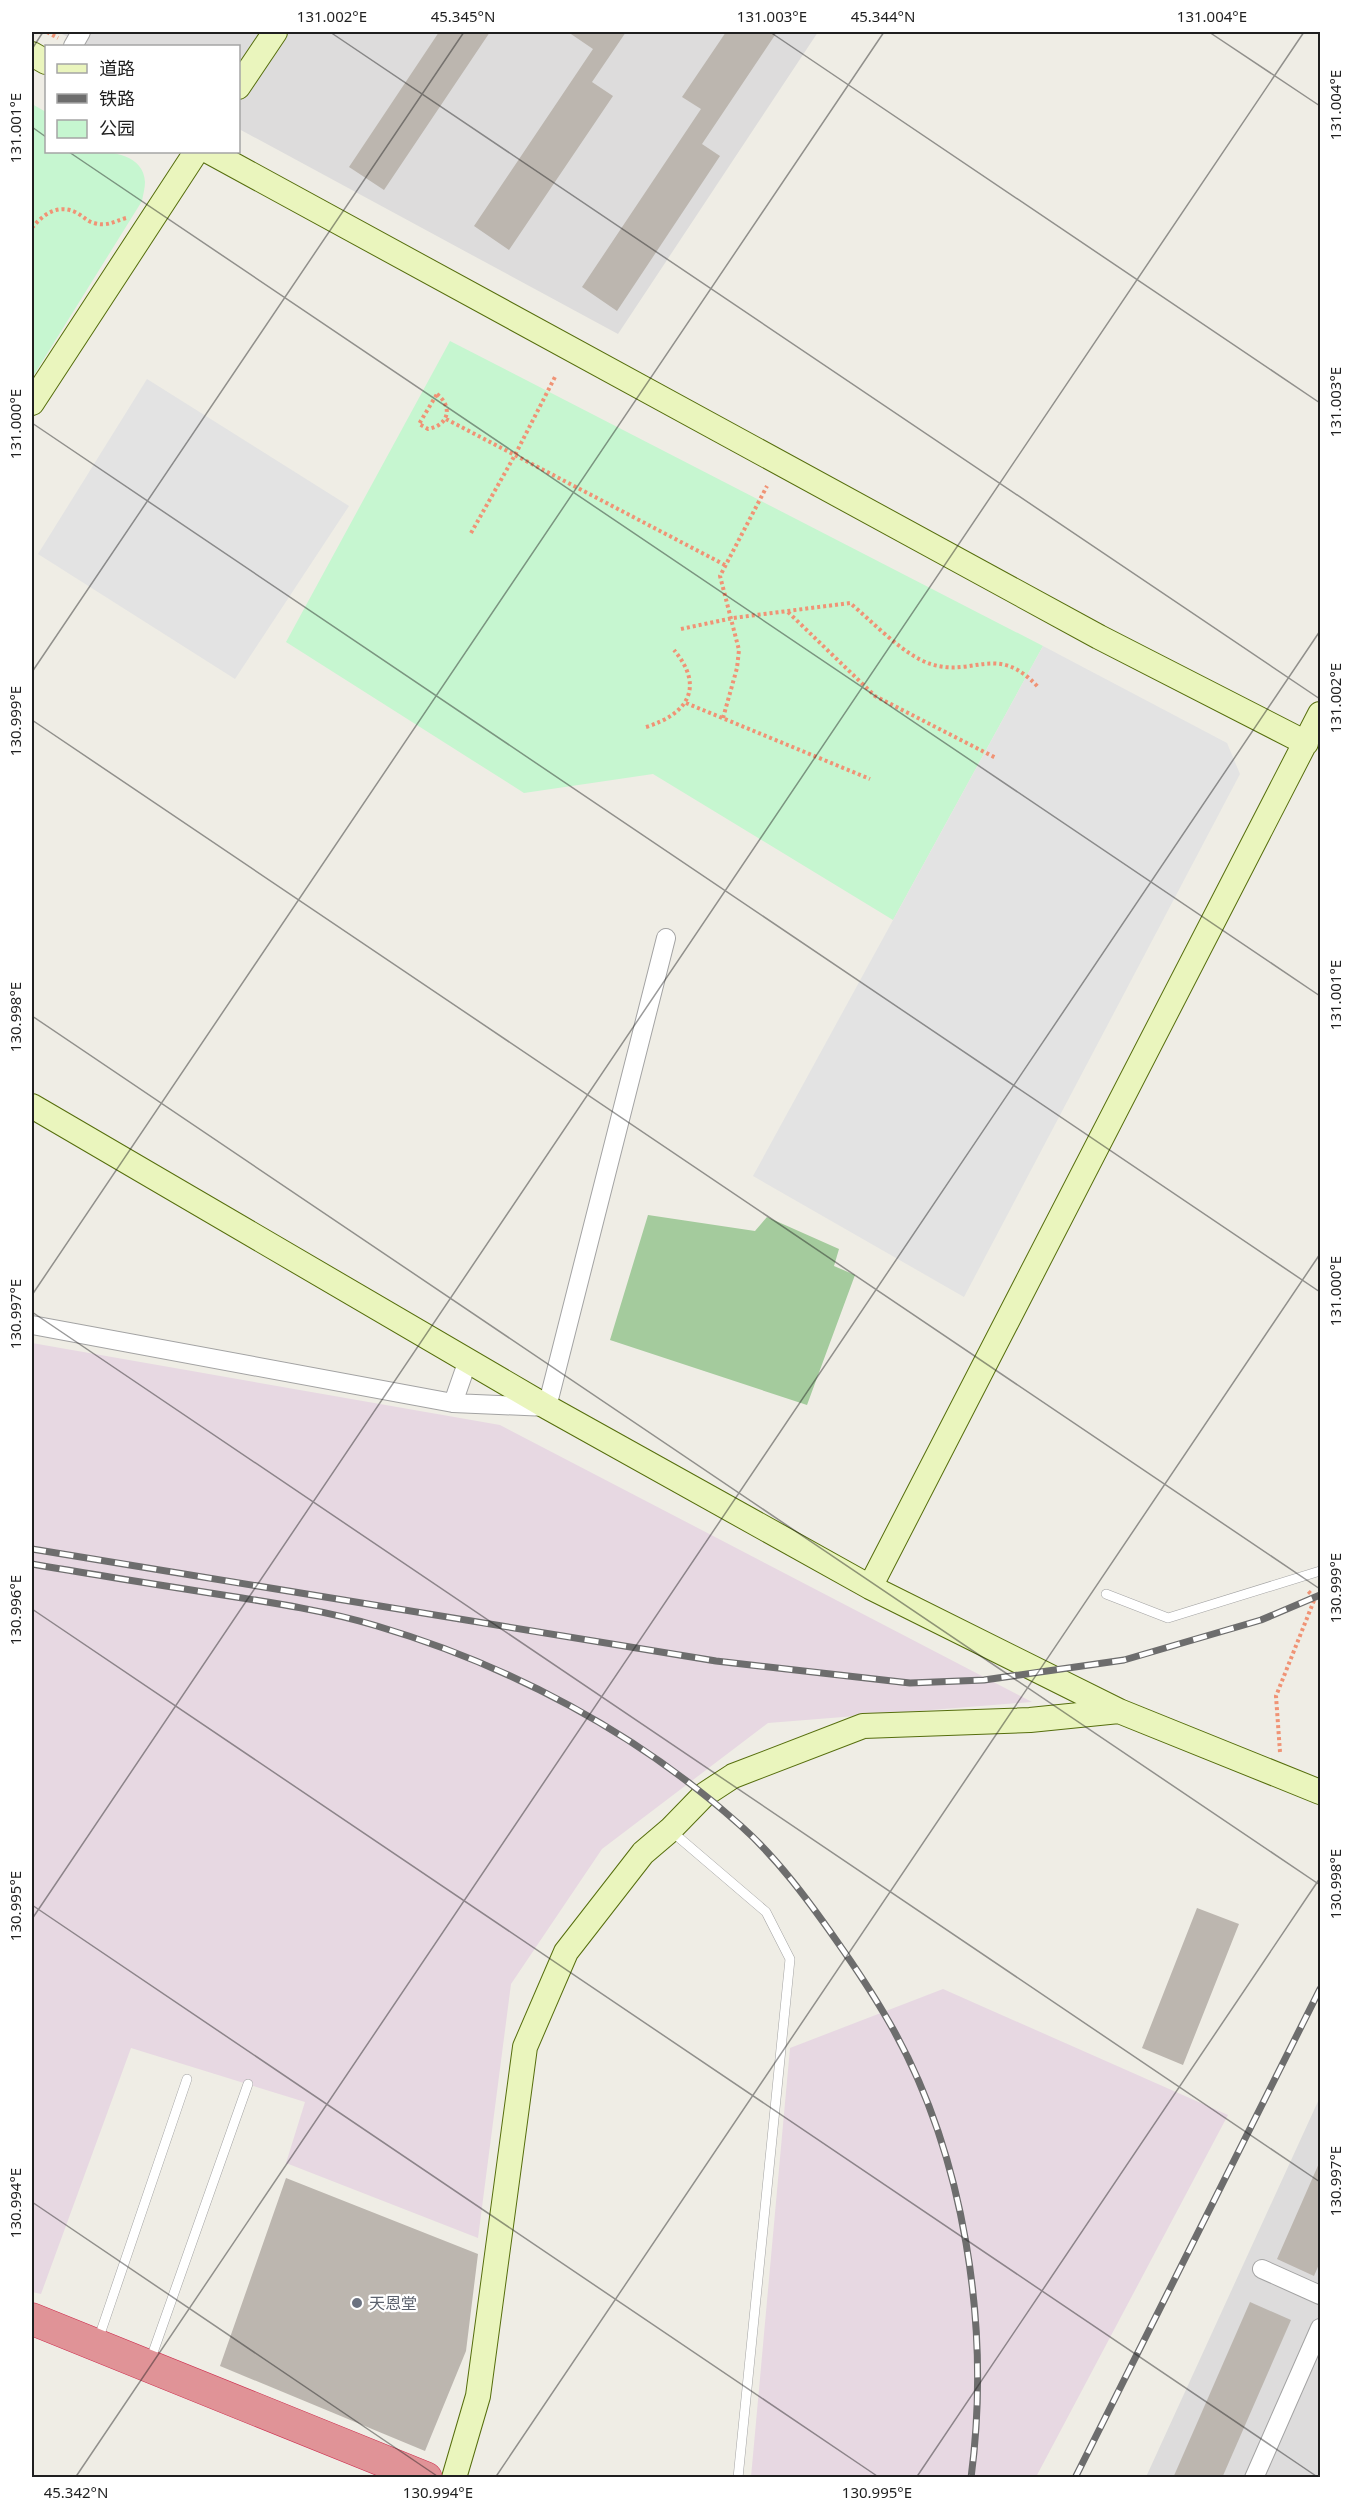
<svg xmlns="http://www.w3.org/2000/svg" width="1352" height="2509" font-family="'Noto Sans','Noto Sans SC',sans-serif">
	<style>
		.residential { fill: #dddcdc }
		.industrial { fill: #e7d8e2 }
		.forest { fill: #a4cb9d }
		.park { fill: #c6f6d0 }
		.parking { fill: #e3e3e3 }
		.building { fill: #bcb6af }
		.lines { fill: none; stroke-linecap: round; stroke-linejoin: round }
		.lane-casing { stroke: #a3a3a3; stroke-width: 10 }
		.street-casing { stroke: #a3a3a3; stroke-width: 20 }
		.secondary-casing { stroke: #566e0d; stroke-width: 26 }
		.highway-casing { stroke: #ce3151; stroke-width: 33 }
		.path { stroke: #f09375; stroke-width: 4; stroke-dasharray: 3 3; stroke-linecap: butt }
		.lane { stroke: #fff; stroke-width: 9 }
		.street { stroke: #fff; stroke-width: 18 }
		.secondary { stroke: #eaf5bd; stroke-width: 24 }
		.highway { stroke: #e09397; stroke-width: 32 }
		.rail-casing { stroke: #6d6d6d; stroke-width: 7 }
		.rail { stroke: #fff; stroke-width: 4.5; stroke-dasharray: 14; stroke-linecap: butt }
		.ticks { fill: none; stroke: #1f1f1f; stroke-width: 1.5; stroke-opacity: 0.45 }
		.worship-dot { fill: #6b7280; stroke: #fff; stroke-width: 2 }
		.labels { text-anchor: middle; stroke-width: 4.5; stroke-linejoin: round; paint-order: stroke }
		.worship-label { font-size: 16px; fill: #5b616d; stroke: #fff; text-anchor: start }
		.neatline { fill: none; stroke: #1f1f1f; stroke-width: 2 }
		.ticks-label { font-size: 15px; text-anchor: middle; fill: #1f1f1f }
	</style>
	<rect width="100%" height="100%" fill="#efede5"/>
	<!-- residential -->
	<path class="residential" d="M58,32H818L618,334L239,129L238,46H86Z
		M1320,2097V2477H1146Z"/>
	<!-- industrial -->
	<path class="industrial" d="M32,1343L500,1425L1032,1702L768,1723L602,1849L511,1984L478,2238L286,2163L305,2102L131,2048L41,2294L32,2292Z
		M943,1989L1228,2115L1036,2477H751L790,2048Z"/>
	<!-- forest -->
	<path class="forest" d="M648,1215L755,1231L767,1217L839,1249L834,1266L855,1275L807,1405L610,1340Z"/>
	<!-- park -->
	<path class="park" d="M32,104L46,112V152C74,152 143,141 145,182C145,188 143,195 142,201L32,378Z
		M450,341L1043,646L893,920L653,774L524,793L286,642Z"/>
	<!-- parking -->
	<path class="parking" d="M147,379L349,506L235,679L38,554Z
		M1043,646L1227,743L1240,774L964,1297L753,1176Z"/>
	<!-- building -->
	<path class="building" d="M439,32H490L384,190L349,167Z
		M568,32H626L592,82L613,96L509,250L474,226L593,49Z
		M726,32H777L702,144L720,156L617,311L582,287L701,109L682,97Z
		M1197,1908L1239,1924L1183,2065L1142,2048Z
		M1320,2161V2262L1314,2276L1277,2259Z
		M286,2178L478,2254L466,2351L425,2451L220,2366Z
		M1250,2302L1291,2320L1222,2478H1173Z"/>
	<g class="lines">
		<defs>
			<path id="lane" d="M1106,1594L1168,1618L1320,1571
				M670,1830L766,1912L790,1959L738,2478
				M98,2340L187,2079
				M150,2361L248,2084"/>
			<path id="street" d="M73,46L81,32
				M32,1325L453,1403L547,1407L666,938
				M453,1403L468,1360
				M1262,2269L1320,2295
				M1254,2478L1320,2328"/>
			<path id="secondary" d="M32,54L46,62
				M238,87L275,32
				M210,152L1099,637L1306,743
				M32,403L196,152
				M32,1106L547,1407L870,1587L1119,1711
				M870,1587L1320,714
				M454,2478L478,2396L525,2047L566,1952L643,1853L670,1830L704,1795L733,1776L863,1726L1030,1720L1119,1711L1320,1792"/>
			<path id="highway" d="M32,2319L426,2478"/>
		</defs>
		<!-- lane casing -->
		<use href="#lane" class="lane-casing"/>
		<!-- street casing -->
		<use href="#street" class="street-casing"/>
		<!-- secondary casing -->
		<use href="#secondary" class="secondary-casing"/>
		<!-- highway casing -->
		<use href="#highway" class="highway-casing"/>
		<!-- path -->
		<path class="path" d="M47,32L58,38
			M32,228C43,214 59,203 77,213C83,216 88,222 94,223C108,227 114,221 126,218
			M437,394C453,407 449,425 428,429L419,424Z
			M446,419L725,565
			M471,533L515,455L555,377
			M788,612L875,696L996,758
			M681,629L733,618L850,603C872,621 904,656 931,664C973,678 997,642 1038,687
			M686,703L870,779
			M723,718L737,668L739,650L720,576L767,486
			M646,727C688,714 705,687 674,650
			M1280,1752L1276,1696L1315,1598L1307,1590"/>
		<!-- lane -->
		<use href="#lane" class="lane"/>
		<!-- street -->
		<use href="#street" class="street"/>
		<!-- secondary -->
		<use href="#secondary" class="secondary"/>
		<!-- highway -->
		<use href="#highway" class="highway"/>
		<defs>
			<path id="rail" d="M32,1549L716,1661L910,1683L984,1680L1124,1660L1261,1620L1320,1595
				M32,1564C95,1575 159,1585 223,1595C275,1603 327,1611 377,1626C509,1665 638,1733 741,1826C777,1858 808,1900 836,1940C855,1967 873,1994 889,2022C965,2154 991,2327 971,2478
				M1075,2478L1320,1989"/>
		</defs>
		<!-- rail casing -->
		<use href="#rail" class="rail-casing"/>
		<!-- rail -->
		<use href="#rail" class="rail"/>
	</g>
	<!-- ticks -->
	<path class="ticks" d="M330,32L1320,699M770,32L1320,403M1209,32L1320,106M32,49L43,32M32,127L46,137M69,152L1320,996M32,423L1320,1292M32,672L464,32M32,720L1320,1589M32,1016L1320,1885M32,1295L884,32M32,1312L1320,2182M32,1609L1319,2478M32,1905L880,2478M32,1919L1304,32M32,2202L440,2478M75,2478L1320,631M495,2478L1320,1254M916,2478L1320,1878"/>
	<!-- markers -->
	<circle class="worship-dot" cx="357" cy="2303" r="6"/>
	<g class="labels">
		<!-- worship labels -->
		<g class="worship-label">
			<text x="369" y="2309">天恩堂</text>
		</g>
	</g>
	<!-- border -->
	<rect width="1352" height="2509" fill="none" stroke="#ffffff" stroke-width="66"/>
	<!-- legend -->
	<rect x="45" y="45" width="195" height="108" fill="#ffffff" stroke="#a5a5a5" stroke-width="1.5"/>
	<rect x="57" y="64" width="30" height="9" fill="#eaf5bd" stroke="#a5a5a5" stroke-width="1.5"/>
	<text x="99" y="75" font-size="18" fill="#1f1f1f">道路</text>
	<rect x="57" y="94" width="30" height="9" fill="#6d6d6d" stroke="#a5a5a5" stroke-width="1.5"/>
	<text x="99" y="105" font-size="18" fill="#1f1f1f">铁路</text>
	<rect x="57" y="120" width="30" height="18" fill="#c6f6d0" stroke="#a5a5a5" stroke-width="1.5"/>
	<text x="99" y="135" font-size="18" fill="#1f1f1f">公园</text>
	<rect x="33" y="33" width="1286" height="2443" class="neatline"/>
	<g class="ticks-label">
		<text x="332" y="22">131.002°E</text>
		<text x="463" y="22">45.345°N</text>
		<text x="772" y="22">131.003°E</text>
		<text x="883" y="22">45.344°N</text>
		<text x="1212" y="22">131.004°E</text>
		<text transform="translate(1336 105) rotate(-90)" y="5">131.004°E</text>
		<text transform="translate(16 128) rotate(-90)" y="5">131.001°E</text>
		<text transform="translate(1336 402) rotate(-90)" y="5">131.003°E</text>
		<text transform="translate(16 424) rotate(-90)" y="5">131.000°E</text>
		<text transform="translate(1336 698) rotate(-90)" y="5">131.002°E</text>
		<text transform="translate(16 721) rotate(-90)" y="5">130.999°E</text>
		<text transform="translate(1336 995) rotate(-90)" y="5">131.001°E</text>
		<text transform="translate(16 1017) rotate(-90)" y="5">130.998°E</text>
		<text transform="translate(1336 1291) rotate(-90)" y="5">131.000°E</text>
		<text transform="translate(16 1314) rotate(-90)" y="5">130.997°E</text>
		<text transform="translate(1336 1588) rotate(-90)" y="5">130.999°E</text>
		<text transform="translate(16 1610) rotate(-90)" y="5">130.996°E</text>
		<text transform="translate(1336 1884) rotate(-90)" y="5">130.998°E</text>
		<text transform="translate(16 1906) rotate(-90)" y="5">130.995°E</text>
		<text transform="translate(1336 2181) rotate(-90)" y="5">130.997°E</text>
		<text transform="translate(16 2203) rotate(-90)" y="5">130.994°E</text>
		<text x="76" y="2498">45.342°N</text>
		<text x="438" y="2498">130.994°E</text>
		<text x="877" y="2498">130.995°E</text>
	</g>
</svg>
